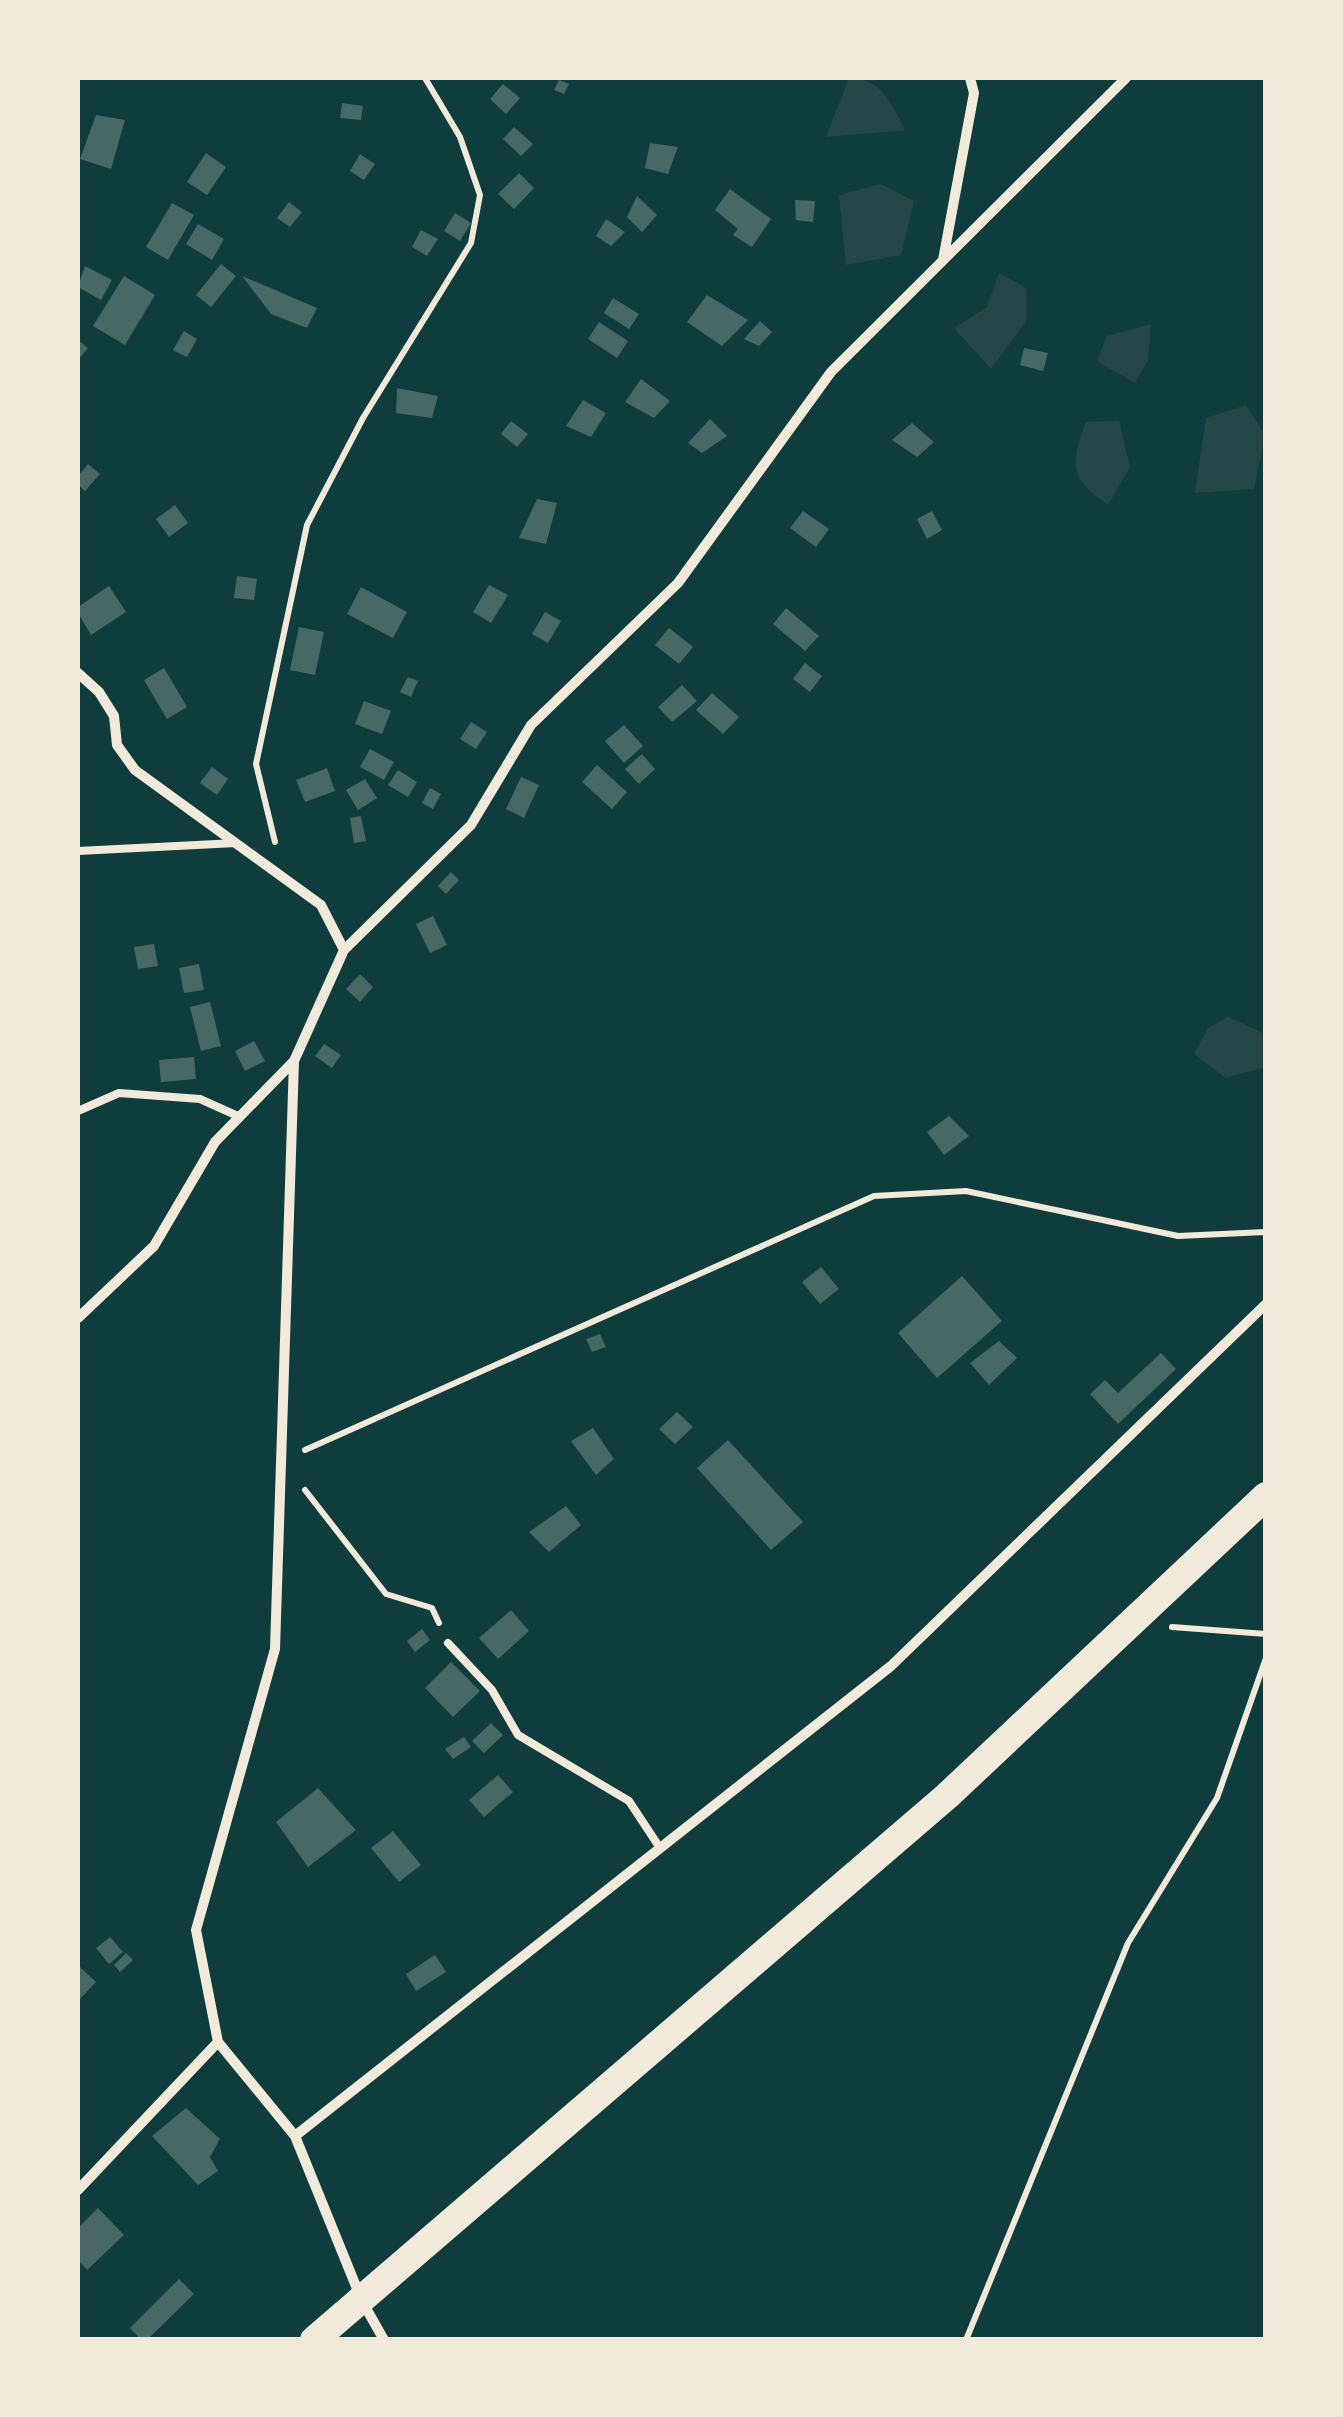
<svg xmlns="http://www.w3.org/2000/svg" width="1343" height="2417" font-family="'Space Grotesk',sans-serif">
	<style>
		.green { fill: #244646 }
		.building { fill: #486865 }
		.lines { fill: none; stroke-linecap: round; stroke-linejoin: round }
		.path { stroke: #f1e9da; stroke-width: 6 }
		.service { stroke: #f1e9da; stroke-width: 8 }
		.minor { stroke: #f1e9da; stroke-width: 10 }
		.trunk { stroke: #f1e9da; stroke-width: 28 }
	</style>
	<rect width="100%" height="100%" fill="#0f3d3e"/>
	<!-- green -->
	<path class="green" d="M849,78C882,78 892,105 905,130L826,137Z
		M881,184L914,201L901,255L846,265L839,195Z
		M999,273L1026,288L1027,320L991,369L954,328L987,307Z
		M1151,324L1148,360L1135,383L1097,361L1107,336Z
		M1246,405L1265,435L1254,489L1195,493L1206,418Z
		M1119,421L1130,467L1108,505C1069,478 1070,464 1086,422Z
		M1228,1017L1265,1034V1067L1226,1078L1194,1054L1208,1028Z"/>
	<!-- building -->
	<path class="building" d="M559,80L569,84L564,94L554,90Z
		M503,84L520,98L506,114L490,99Z
		M342,103L363,106L361,120L340,118Z
		M96,115L125,120L111,169L80,159Z
		M514,127L533,144L521,156L503,139Z
		M650,143L678,147L668,174L645,168Z
		M206,153L226,167L207,195L187,182Z
		M360,154L375,164L364,180L350,171Z
		M519,173L534,188L514,209L498,194Z
		M730,189L771,219L752,247L733,235L738,229L715,210Z
		M637,196L657,215L642,232L627,217Z
		M795,200L815,201L813,222L796,220Z
		M289,202L302,212L290,227L277,218Z
		M172,203L194,215L168,260L146,247Z
		M455,213L471,223L460,241L444,231Z
		M606,219L625,232L611,246L596,236Z
		M198,224L224,239L212,260L186,244Z
		M421,230L438,239L427,256L412,247Z
		M221,264L236,276L211,307L196,295Z
		M85,266L112,280L101,300L78,287Z
		M124,276L155,295L125,345L93,326Z
		M242,276L317,308L307,328L271,314Z
		M707,295L748,320L722,346L687,322Z
		M613,298L639,314L629,329L604,313Z
		M760,321L772,332L759,346L744,339Z
		M599,322L628,341L617,358L588,339Z
		M184,331L197,339L187,357L173,350Z
		M78,340L88,348L78,360Z
		M1024,348L1048,353L1043,371L1020,365Z
		M641,379L670,401L654,418L625,402Z
		M397,388L438,396L432,418L396,413Z
		M583,400L606,413L591,437L566,426Z
		M710,419L727,436L702,453L688,443Z
		M511,421L528,434L517,447L501,434Z
		M912,423L934,442L917,457L892,440Z
		M88,464L100,474L85,491L78,485V476Z
		M537,499L557,503L546,544L519,538Z
		M175,505L188,523L169,537L156,519Z
		M803,511L829,529L816,547L790,528Z
		M932,511L942,530L927,539L917,519Z
		M237,576L257,579L254,600L234,598Z
		M489,585L508,595L491,623L473,612Z
		M109,586L126,612L91,635L78,613V607Z
		M361,587L407,612L393,638L347,614Z
		M786,608L819,636L805,651L773,624Z
		M545,612L561,621L548,643L532,634Z
		M299,627L324,632L315,675L290,670Z
		M669,628L693,647L679,664L655,645Z
		M805,663L822,676L810,692L793,679Z
		M164,668L187,707L167,719L144,680Z
		M408,677L418,681L411,697L400,692Z
		M682,685L697,701L672,722L658,707Z
		M712,693L739,717L723,734L696,710Z
		M364,701L391,711L382,734L355,724Z
		M471,722L487,732L476,749L460,739Z
		M624,725L643,746L624,763L605,741Z
		M370,749L394,762L384,780L360,767Z
		M642,754L655,769L639,784L625,769Z
		M597,765L627,792L612,809L582,782Z
		M212,767L228,779L217,795L200,783Z
		M327,768L335,791L305,802L296,780Z
		M398,770L417,782L408,797L388,785Z
		M521,777L539,785L524,818L506,809Z
		M365,779L377,798L358,810L346,790Z
		M430,788L441,794L433,809L422,803Z
		M361,816L366,841L354,843L350,818Z
		M451,872L459,880L446,894L438,886Z
		M433,916L447,945L430,953L416,924Z
		M154,944L158,966L138,969L134,947Z
		M199,964L204,990L184,993L179,968Z
		M360,974L373,987L360,1002L346,989Z
		M210,1002L221,1046L201,1051L190,1007Z
		M254,1041L265,1061L245,1071L235,1051Z
		M324,1044L341,1055L332,1068L315,1056Z
		M194,1057L196,1079L161,1082L159,1060Z
		M949,1116L969,1136L944,1155L927,1132Z
		M821,1267L839,1289L820,1304L802,1282Z
		M962,1276L1002,1321L937,1378L898,1333Z
		M600,1334L606,1347L592,1352L586,1339Z
		M999,1341L1017,1358L989,1385L970,1363Z
		M1161,1353L1176,1369L1118,1424L1090,1394L1105,1380L1118,1393Z
		M677,1412L693,1427L675,1444L659,1429Z
		M593,1428L614,1459L596,1475L571,1441Z
		M728,1440L803,1522L771,1550L697,1468Z
		M566,1506L581,1525L549,1552L529,1532Z
		M511,1610L529,1631L498,1659L479,1638Z
		M422,1629L430,1640L415,1652L407,1641Z
		M451,1662L480,1691L453,1717L425,1688Z
		M491,1723L503,1735L484,1753L472,1741Z
		M464,1737L471,1747L453,1759L445,1749Z
		M498,1775L513,1792L484,1817L469,1800Z
		M318,1788L356,1830L308,1867L276,1822Z
		M393,1831L421,1865L399,1882L371,1848Z
		M110,1937L123,1952L109,1964L96,1948Z
		M126,1953L133,1960L120,1972L114,1965Z
		M435,1955L446,1972L416,1991L406,1974Z
		M80,1967L96,1982L78,2001V1969Z
		M186,2108L220,2139L210,2157L218,2171L198,2185L152,2136Z
		M98,2208L124,2235L87,2270L78,2260V2228Z
		M179,2279L194,2294L147,2340H141L130,2328Z"/>
	<g class="lines">
		<!-- path -->
		<path class="path" d="M275,842L256,764L307,525L363,418L471,243L480,195L460,137L425,78
			M305,1450L874,1196L966,1191L1178,1236L1266,1232
			M305,1490L386,1594L432,1608L439,1623
			M1172,1627L1266,1634
			M966,2340L1128,1943L1217,1798L1266,1658"/>
		<!-- service -->
		<path class="service" d="M78,851L236,843
			M78,1111L119,1093L200,1099L240,1117
			M448,1643L492,1690L518,1735L629,1801L660,1848"/>
		<!-- minor -->
		<path class="minor" d="M943,260L974,93L970,78
			M78,673L99,692L114,716L117,745L135,770L321,905L344,950
			M78,1318L154,1246L215,1142L294,1061
			M295,2136L891,1666L1266,1304
			M78,2190L218,2042
			M384,2340L362,2301L295,2136L218,2042L196,1930L275,1649L294,1061L344,950L471,825L531,725L678,583L831,372L1126,78"/>
		<!-- trunk -->
		<path class="trunk" d="M314,2340L947,1796L1266,1496"/>
	</g>
	<!-- border -->
	<rect width="1343" height="2417" fill="none" stroke="#f1e9da" stroke-width="160"/>
</svg>
